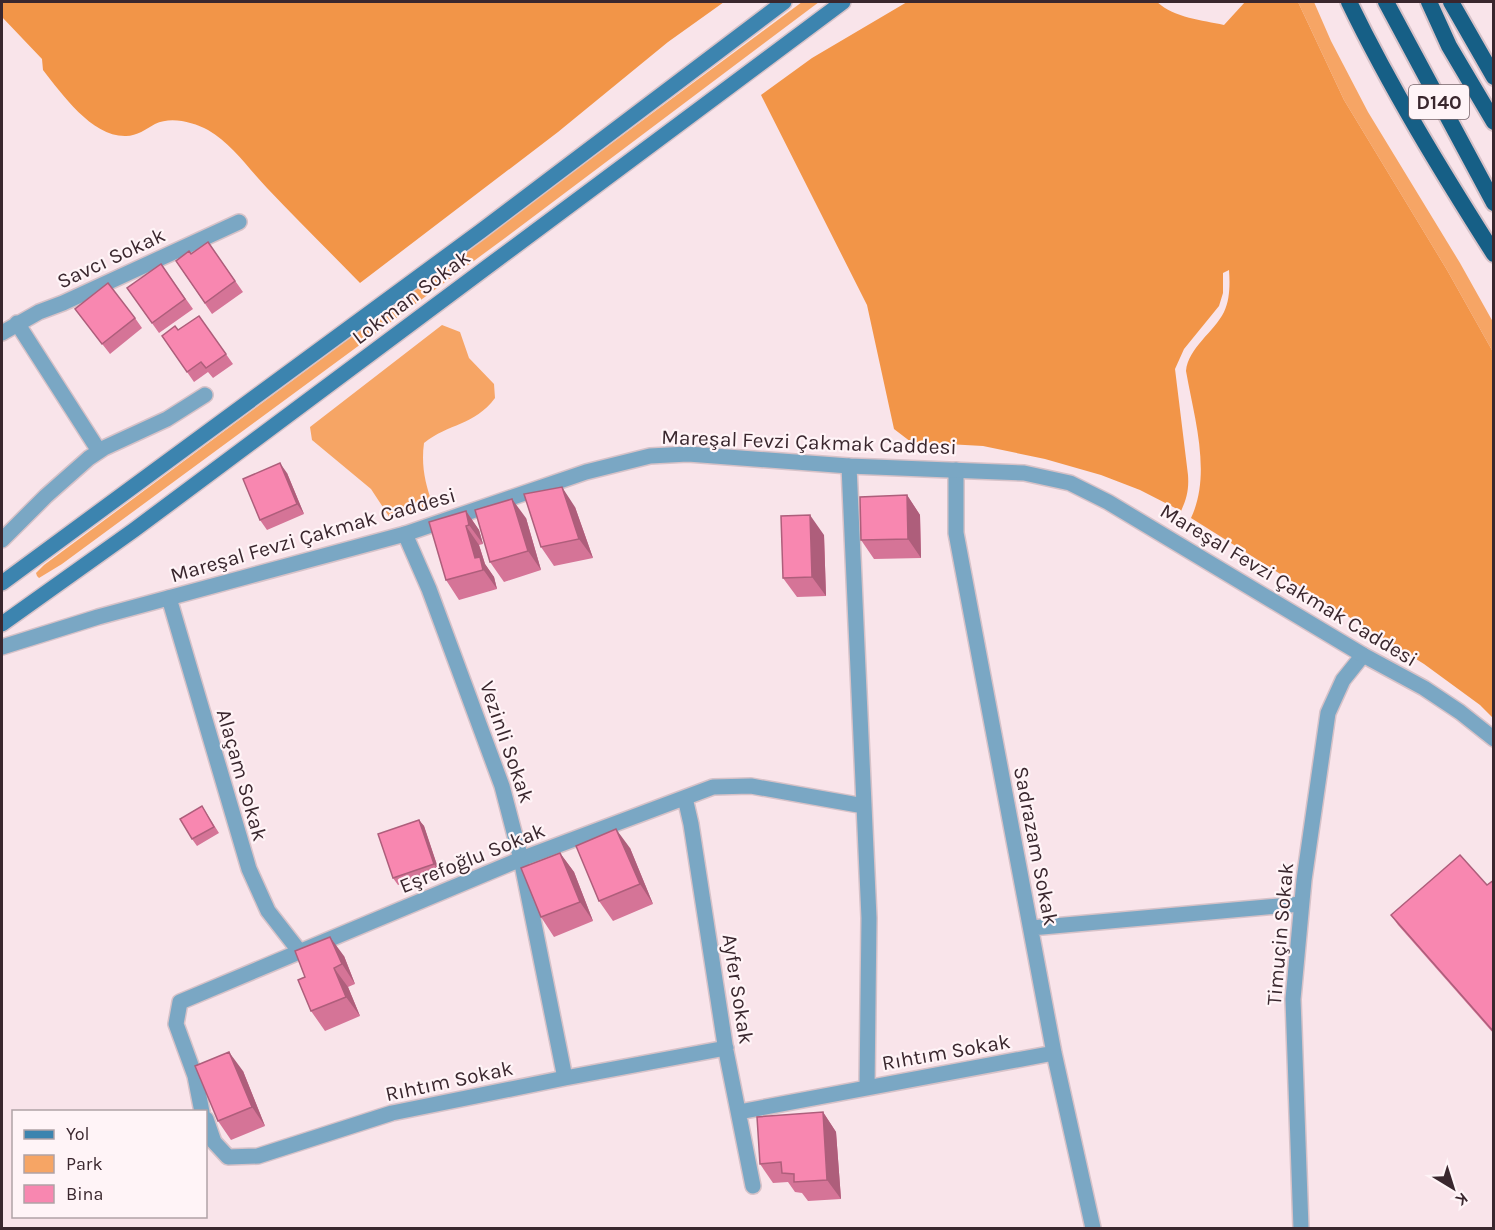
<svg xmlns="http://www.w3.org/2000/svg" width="1495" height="1230" font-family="Karla,sans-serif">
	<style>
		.green { fill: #f6a565 }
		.forest { fill: #f29548 }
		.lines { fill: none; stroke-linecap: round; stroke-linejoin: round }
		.minor-casing { stroke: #d7c2c8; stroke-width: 18 }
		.tertiary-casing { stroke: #d7c2c8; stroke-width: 18 }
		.secondary-casing { stroke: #d7c2c8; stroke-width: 18 }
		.trunk-casing { stroke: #d7c2c8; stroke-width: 20 }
		.minor { stroke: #7aa7c4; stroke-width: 15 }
		.tertiary { stroke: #7aa7c4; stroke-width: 15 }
		.secondary { stroke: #3c84af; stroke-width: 15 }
		.trunk { stroke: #165f86; stroke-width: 16 }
		.wall { fill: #d57497 }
		.shaded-wall { fill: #ae5e7b }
		.building { fill: #f887b0; stroke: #ae5e7b; stroke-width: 1.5 }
		.labels { text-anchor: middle; stroke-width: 4.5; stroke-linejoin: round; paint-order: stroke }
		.shield { fill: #fff4f7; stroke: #75646a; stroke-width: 1.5 }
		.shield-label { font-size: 20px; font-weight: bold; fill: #3a272e }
		.street-label { font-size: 21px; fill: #3a272e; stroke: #fff4f7 }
	</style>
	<rect width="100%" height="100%" fill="#f9e4ea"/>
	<!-- green -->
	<path class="green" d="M802,2H819L505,238L62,564L39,578L37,576L36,573L44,565Z
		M1298,2H1314L1331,41L1368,112L1460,263L1493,322V352L1447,270L1344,100Z
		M442,325L460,332L469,358L494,384L495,398C474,426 449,423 424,443C421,465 425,484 433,505L390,518L371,489L312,440L310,427Z"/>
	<!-- forest -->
	<path class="forest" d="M2,2H724L668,42L558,132L360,283C329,251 297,220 267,188C248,168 232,144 208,130C193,122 171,116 155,124C146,129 137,136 126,136C92,137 62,94 43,70L42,59L2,17Z
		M907,2H1157C1175,18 1202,20 1224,25L1245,2H1298L1344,100L1447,270L1493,352V718L1480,705L1424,664L1191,518C1212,474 1194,417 1186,371C1188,348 1214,332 1224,312C1230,300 1230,283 1229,270L1223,273V293L1219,306L1184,349L1175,369L1188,475C1189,489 1187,498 1181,511L1140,490L1101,475L1045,459L983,446L911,442L894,429L867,305L761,95L812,58Z"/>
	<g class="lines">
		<defs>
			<path id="minor" d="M17,323L99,451
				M2,333L39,312L63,303L239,222
				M849,466L869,918L867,1088
				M956,470V533L1054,1053L1093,1228
				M405,534L429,589L502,786L521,859L565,1078
				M2,540L46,496L89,458L104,448L167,419L205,395
				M169,598L249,869L268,911L300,952
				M685,798L691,824L726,1051L753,1186
				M1031,928L1301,904
				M202,1112L195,1076L176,1024L180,1002L521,859L713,787L751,786L864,806
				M739,1112L1054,1053
				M206,1119L214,1142L228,1157L258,1156L392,1113L565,1078L726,1048
				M1301,1228L1293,999L1304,880L1328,713L1343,680L1363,655"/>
			<path id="tertiary" d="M2,647L98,617L405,534L586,472L650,456L688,454L849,466L1024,473L1070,483L1108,502L1363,655L1424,688L1460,712L1494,739"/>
			<path id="secondary" d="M2,583L481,231L784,2
				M2,624L134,530L843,2"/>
			<path id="trunk" d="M1349,2C1391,89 1442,172 1494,254
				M1386,2L1494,203
				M1429,2L1449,46L1494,122
				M1451,2L1494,77"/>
		</defs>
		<!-- minor casing -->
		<use href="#minor" class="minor-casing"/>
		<!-- tertiary casing -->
		<use href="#tertiary" class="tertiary-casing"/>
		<!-- secondary casing -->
		<use href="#secondary" class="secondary-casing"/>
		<!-- trunk casing -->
		<use href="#trunk" class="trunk-casing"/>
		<!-- minor -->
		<use href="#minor" class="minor"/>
		<!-- tertiary -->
		<use href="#tertiary" class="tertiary"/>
		<!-- secondary -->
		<use href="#secondary" class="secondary"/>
		<!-- trunk -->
		<use href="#trunk" class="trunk"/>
	</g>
	<!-- wall -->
	<path class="wall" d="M208,242L243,292L212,314L176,261L189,251L191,253Z
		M161,264L193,309L159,333L127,288Z
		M75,309L135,318L142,328L110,354Z
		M199,316L233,364L213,378L208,372L194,382L162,336L178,330Z
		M287,473L304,514L267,530L260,520Z
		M907,495L920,515L921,558L874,559L861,540Z
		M575,507L593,558L554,566L541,547Z
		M466,511L479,530L483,544L479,545L485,564L494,577L497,589L459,600L446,580Z
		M526,518L541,570L504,582L490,562Z
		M824,535L826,596L797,597L783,578Z
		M202,806L219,833L197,846L192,839Z
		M419,820L424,826L439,871L398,885L393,878Z
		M630,848L653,904L613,921L599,901Z
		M560,853L574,872L593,921L554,937L541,917Z
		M1494,880V1034L1398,925L1391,915L1487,885Z
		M344,956L355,984L348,987L360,1016L325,1031L311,1011L305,977Z
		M243,1071L265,1126L231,1140L218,1121Z
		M823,1112L836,1132L841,1199L808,1201L802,1193L795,1192L788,1182L773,1183L760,1164Z"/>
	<!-- shaded-wall -->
	<path class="shaded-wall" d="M280,463L287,473L304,514L297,504Z
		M562,487L575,507L593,558L579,539Z
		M907,495L920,515L921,558L908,539Z
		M512,499L526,518L541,570L528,551Z
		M466,511L479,530L483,544L469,525Z
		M810,515L824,535L826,596L812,577Z
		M466,526L479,545L485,564L494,577L497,589L475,558Z
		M419,820L424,826L439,871L434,864Z
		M616,829L630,848L653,904L640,884Z
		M560,853L574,872L593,921L580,902Z
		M330,937L344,956L355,984L342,964Z
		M334,968L348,987L360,1016L346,997Z
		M229,1052L243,1071L265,1126L252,1107Z
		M823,1112L836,1132L841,1199L827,1180Z"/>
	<!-- building -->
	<path class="building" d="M208,242L235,281L205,303L176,261L189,251L191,254Z
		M161,264L185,299L152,323L127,288Z
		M108,283L135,318L102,344L75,309Z
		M199,316L226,354L206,368L201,362L187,372L162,336L175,326L178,330Z
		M280,463L297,504L260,520L243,479Z
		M562,487L579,539L541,547L524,494Z
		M907,495L908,539L861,540L860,497Z
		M512,499L528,551L490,562L475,510Z
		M466,511L469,525L466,526L475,558L480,557L483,570L446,580L429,522Z
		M810,515L812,577L783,578L781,516Z
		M202,806L214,827L192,839L180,819Z
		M419,820L434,864L393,878L378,834Z
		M616,829L640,884L599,901L576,846Z
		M560,853L580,902L541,917L521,868Z
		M1460,855L1487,885L1494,880V1032L1391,915Z
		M330,937L342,964L334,968L346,997L311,1011L298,980L305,977L295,951Z
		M229,1052L252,1107L218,1121L195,1066Z
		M823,1112L827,1180L794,1182V1174L782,1173L781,1162L760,1164L757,1117Z"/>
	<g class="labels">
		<!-- shield labels -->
		<rect class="shield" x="1409" y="85" width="60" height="34" rx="4.5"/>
		<g class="shield-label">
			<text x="1439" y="109">D140</text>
		</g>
		<!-- street labels -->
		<g class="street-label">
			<text transform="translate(111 258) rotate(-25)" y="7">Savcı Sokak</text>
			<text transform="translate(411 297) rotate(-37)" y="7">Lokman Sokak</text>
			<text transform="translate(809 442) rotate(2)" y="7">Mareşal Fevzi Çakmak Caddesi</text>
			<text transform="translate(313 535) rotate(-16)" y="7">Mareşal Fevzi Çakmak Caddesi</text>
			<text transform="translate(1289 585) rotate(31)" y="7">Mareşal Fevzi Çakmak Caddesi</text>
			<text transform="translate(507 742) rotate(71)" y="7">Vezinli Sokak</text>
			<text transform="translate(242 775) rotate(74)" y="7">Alaçam Sokak</text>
			<text transform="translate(1036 846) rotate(79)" y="7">Sadrazam Sokak</text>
			<text transform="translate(472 858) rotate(-22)" y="7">Eşrefoğlu Sokak</text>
			<text transform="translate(1280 934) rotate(-85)" y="7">Timuçin Sokak</text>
			<text transform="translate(738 989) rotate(81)" y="7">Ayfer Sokak</text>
			<text transform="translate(946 1052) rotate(-10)" y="7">Rıhtım Sokak</text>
			<text transform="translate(449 1081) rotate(-12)" y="7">Rıhtım Sokak</text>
		</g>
	</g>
	<!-- border -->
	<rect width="1495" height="1230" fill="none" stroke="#3a272e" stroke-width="6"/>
	<!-- legend -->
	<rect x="12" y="1110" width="195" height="108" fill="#fff4f7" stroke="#b0a2a7" stroke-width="1.5"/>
	<rect x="24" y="1130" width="30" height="9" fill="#3c84af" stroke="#b0a2a7" stroke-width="1.5"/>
	<text x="66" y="1140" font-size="18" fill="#3a272e">Yol</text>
	<rect x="24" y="1155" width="30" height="18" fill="#f6a565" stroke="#b0a2a7" stroke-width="1.5"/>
	<text x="66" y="1170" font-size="18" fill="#3a272e">Park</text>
	<rect x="24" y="1185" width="30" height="18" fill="#f887b0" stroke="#b0a2a7" stroke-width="1.5"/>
	<text x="66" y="1200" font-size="18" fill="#3a272e">Bina</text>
	<!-- north arrow -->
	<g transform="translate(1453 1188) rotate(142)" stroke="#fff4f7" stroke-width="4.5" paint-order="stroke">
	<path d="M0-4.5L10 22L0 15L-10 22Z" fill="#3a272e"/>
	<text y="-9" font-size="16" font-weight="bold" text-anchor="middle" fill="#3a272e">K</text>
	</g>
</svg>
